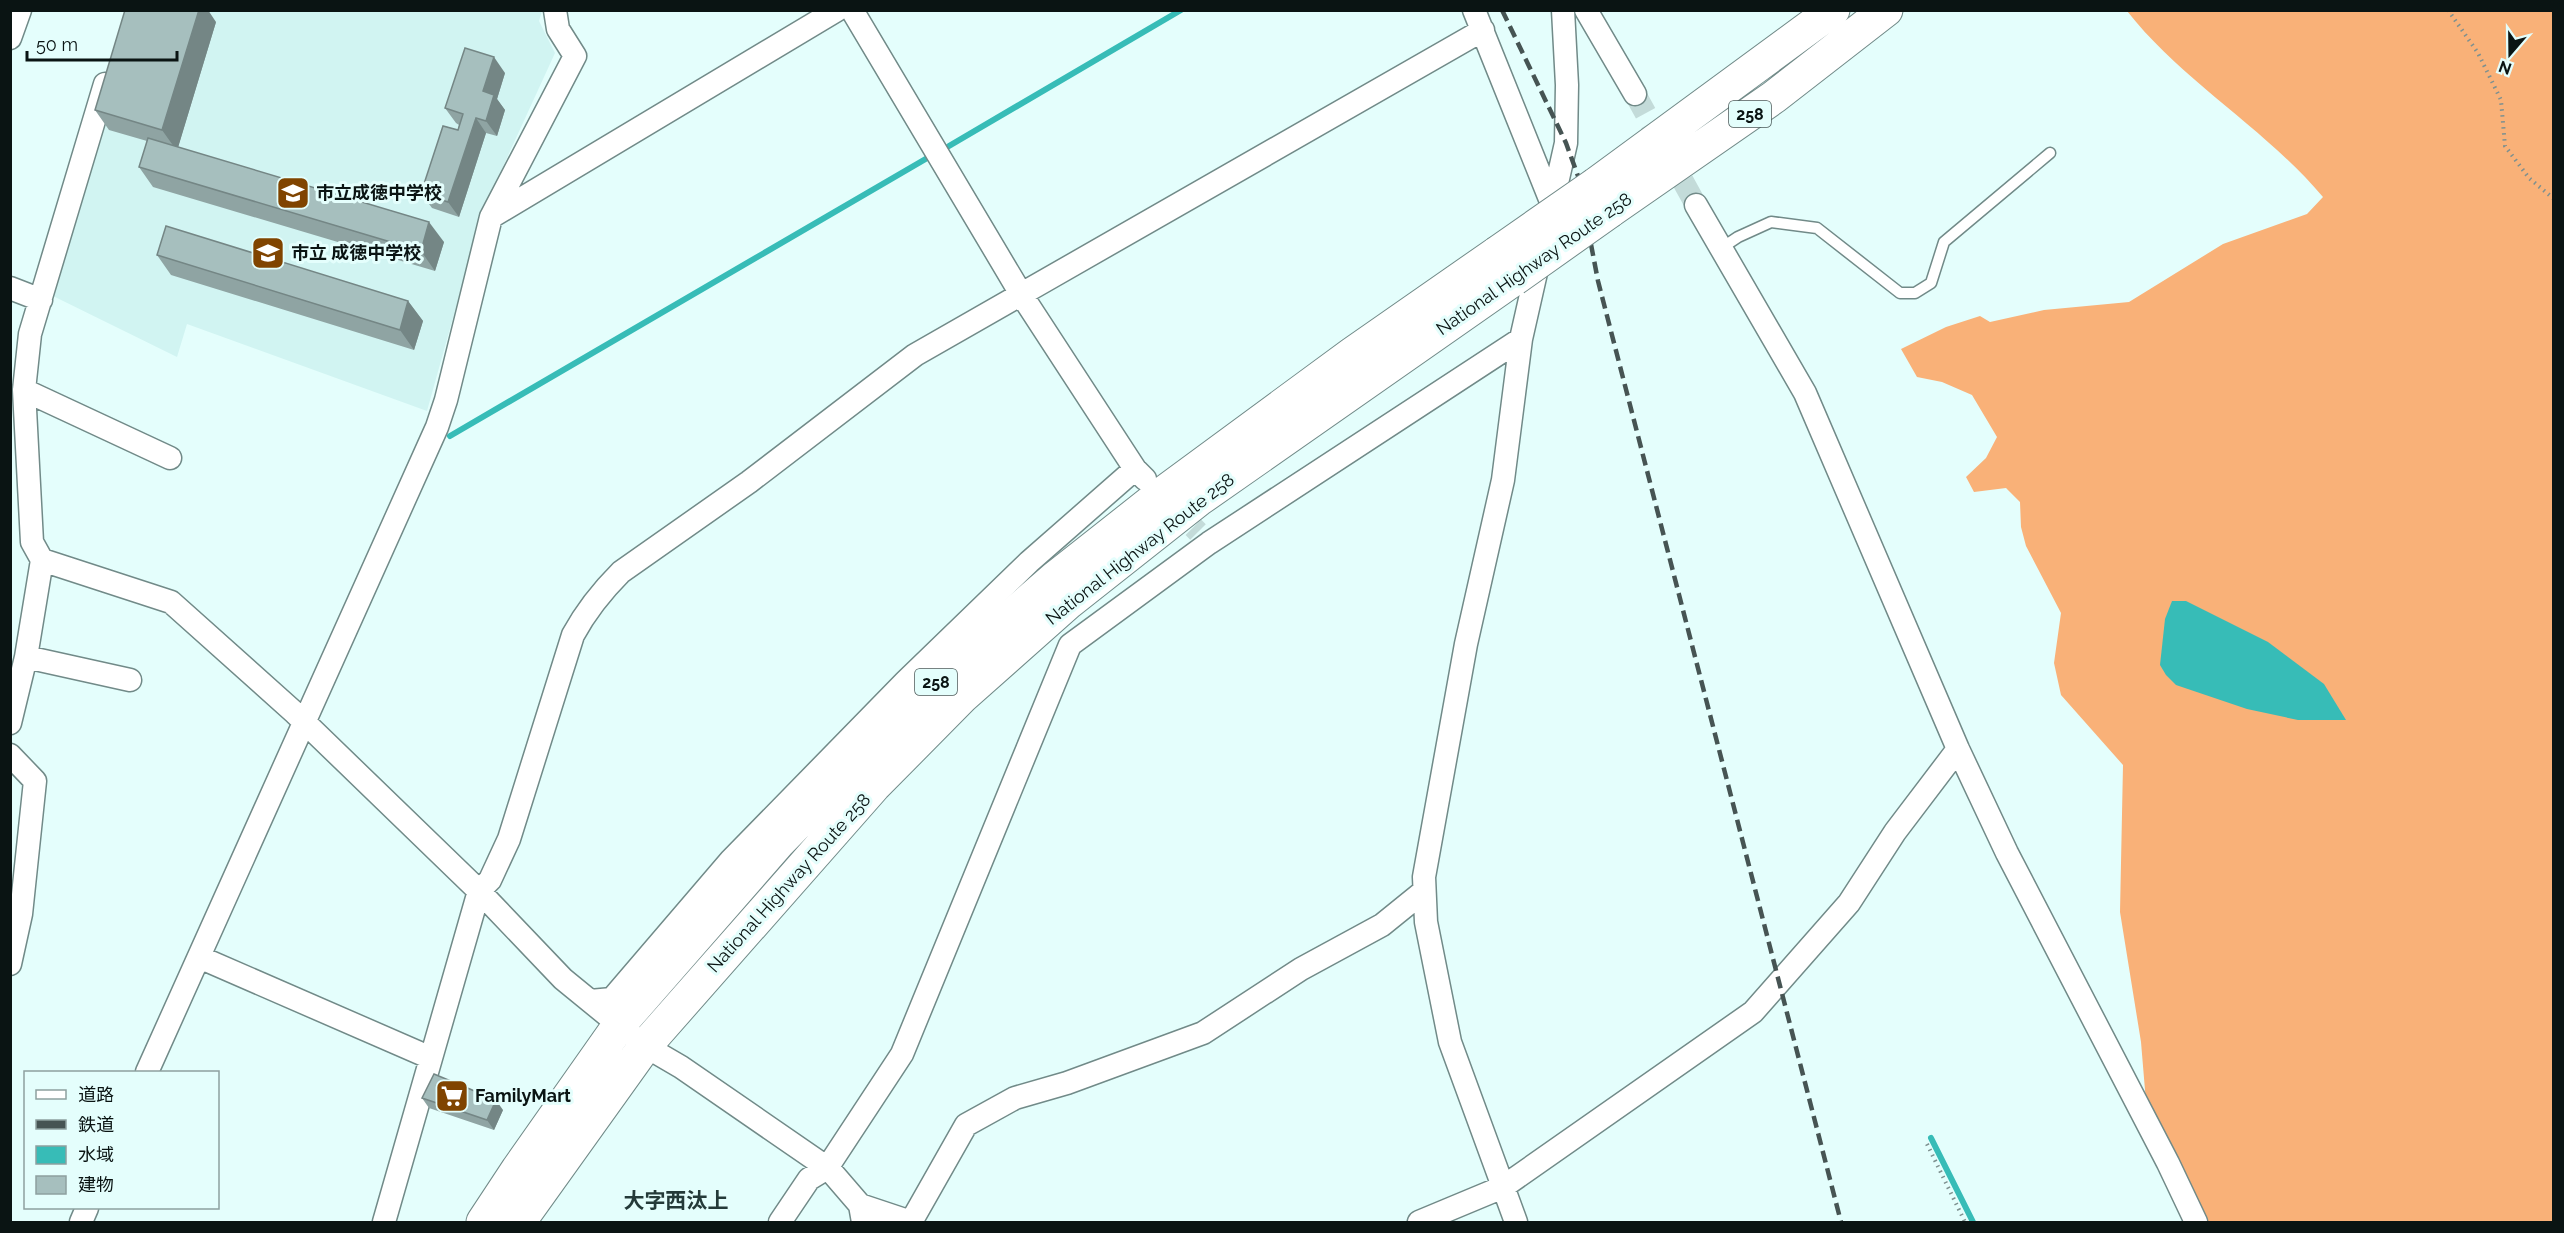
<svg xmlns="http://www.w3.org/2000/svg" width="2564" height="1233" font-family="Raleway,'Noto Sans JP',sans-serif">
	<style>
		.built { fill: #d1f4f2 }
		.forest { fill: #f9b178 }
		.water { fill: #37bcb7 }
		.lines { fill: none; stroke-linecap: round; stroke-linejoin: round }
		.stream { stroke: #37bcb7; stroke-width: 6 }
		.minor-tunnel { stroke: #c3dbd9; stroke-width: 22; stroke-dasharray: 22 11; stroke-linecap: butt }
		.service-casing { stroke: #718a88; stroke-width: 13 }
		.minor-casing { stroke: #718a88; stroke-width: 25 }
		.trunk-casing { stroke: #718a88; stroke-width: 35 }
		.path { stroke: #7e908f; stroke-width: 4; stroke-dasharray: 1.5 4.5; stroke-linecap: butt }
		.service { stroke: #fff; stroke-width: 10 }
		.minor { stroke: #fff; stroke-width: 22 }
		.trunk { stroke: #fff; stroke-width: 33 }
		.rail { stroke: #465453; stroke-width: 4.5; stroke-dasharray: 12 6; stroke-linecap: butt }
		.trunk-bridge-casing { stroke: #718a88; stroke-width: 35; stroke-linecap: butt }
		.trunk-bridge { stroke: #fff; stroke-width: 33 }
		.wall { fill: #8fa4a3 }
		.shaded-wall { fill: #748685 }
		.building { fill: #a6bfbe; stroke: #748685; stroke-width: 1.5 }
		.labels { text-anchor: middle; stroke-width: 6; stroke-linejoin: round; paint-order: stroke }
		.shield { fill: #e4fefc; stroke: #4b5a59; stroke-width: 1.5 }
		.shield-label { font-size: 16px; font-weight: bold; fill: #0a1413 }
		.poi-label { font-size: 18px; font-weight: bold; fill: #0a1413; stroke: #e4fefc; text-anchor: start }
		.street-label { font-size: 18px; fill: #0a1413; stroke: #e4fefc }
		.quarter-label { font-size: 21px; font-weight: bold; fill: #243a39; stroke: #e4fefc }
	</style>
	<rect width="100%" height="100%" fill="#e4fefc"/>
	<!-- built -->
	<path class="built" d="M137,11H542L539,21L555,53L483,210L427,411L187,324L177,357L53,296Z"/>
	<!-- forest -->
	<path class="forest" d="M2127,11H2553V1222H2195L2148,1126L2141,1042L2120,912L2123,765L2061,695L2054,663L2061,613L2026,546L2021,527L2020,502L2006,488L1974,492L1966,477L1986,458L1997,437L1972,395L1942,382L1917,377L1901,349L1946,327L1980,316L1990,322L2044,310L2129,302L2223,244L2307,214L2323,197C2265,128 2183,82 2127,11Z"/>
	<!-- water -->
	<path class="water" d="M2172,601H2186L2268,642L2324,684L2346,720H2298L2247,709L2176,685L2166,675L2160,665L2165,619Z"/>
	<g class="lines">
		<!-- stream -->
		<path class="stream" d="M949,146L1181,10
			M450,436L929,157
			M1931,1138L1973,1222"/>
		<!-- minor-tunnel -->
		<path class="minor-tunnel" d="M1635,94L1696,205
			M1170,504L1198,532"/>
		<defs>
			<path id="service" d="M1720,249L1738,237L1771,222L1817,228L1900,293H1915L1931,283L1944,242L2050,153"/>
			<path id="minor" d="M852,10L1021,294L1135,469L1145,479
				M1474,10L1552,204
				M1586,10L1635,94
				M10,38L20,10
				M1696,205L1805,393L1958,749L2007,853L2168,1163L2196,1222
				M491,217L837,10
				M1548,223L1566,143L1567,85L1563,10
				M10,288L41,300
				M24,390L170,458
				M42,560L171,602L295,713L479,891L563,979L645,1046L681,1067L829,1169L860,1205L863,1222
				M26,657L130,680
				M10,723L26,657L42,560L32,542L24,390L30,334L105,84
				M10,755L35,781L21,914L10,964
				M199,957L431,1058
				M590,1001L612,999L731,860L905,682L1029,562L1135,469
				M147,1072L437,427L446,400L491,217L575,56L558,29L555,10
				M860,1205L911,1222
				M81,1222L87,1208
				M384,1222L479,891L490,880L509,839L573,635C586,611 601,592 621,572L749,482L915,355L1483,30
				M780,1222L809,1179L827,1168L902,1054L1070,645L1209,543L1521,339
				M911,1222L966,1125L1015,1098L1067,1083L1203,1033L1301,969L1382,925L1424,891
				M1419,1222L1503,1187L1753,1012L1849,903L1895,832L1958,749
				M1516,1222L1450,1042L1426,922L1424,877L1466,644L1503,480L1521,339L1540,255"/>
			<path id="trunk" d="M1596,184L1833,10
				M1610,211L1774,97L1886,10
				M483,1222L518,1169L620,1024L779,842L936,681L1055,578L1155,499L1352,354L1497,253
				M519,1222L645,1046L874,786L962,697L1069,602L1198,500L1514,279"/>
		</defs>
		<!-- service casing -->
		<use href="#service" class="service-casing"/>
		<!-- minor casing -->
		<use href="#minor" class="minor-casing"/>
		<!-- trunk casing -->
		<use href="#trunk" class="trunk-casing"/>
		<!-- path -->
		<path class="path" d="M2448,10L2478,53L2501,100L2505,146L2529,178L2554,199
			M1927,1144L1965,1222"/>
		<!-- service -->
		<use href="#service" class="service"/>
		<!-- minor -->
		<use href="#minor" class="minor"/>
		<!-- trunk -->
		<use href="#trunk" class="trunk"/>
		<!-- rail -->
		<path class="rail" d="M1502,10L1566,143L1578,176L1598,281L1841,1222"/>
		<defs>
			<path id="trunk-bridge" d="M1497,253L1596,184
				M1514,279L1610,211"/>
		</defs>
		<!-- trunk-bridge casing -->
		<use href="#trunk-bridge" class="trunk-bridge-casing"/>
		<!-- trunk-bridge -->
		<use href="#trunk-bridge" class="trunk-bridge"/>
	</g>
	<!-- wall -->
	<path class="wall" d="M216,22L178,147L444,242L435,271L153,187L139,167L147,141L109,130L95,110Z
		M505,73L497,99L505,110L497,136L486,133L459,217L432,208L421,193L458,130L459,125L456,123L445,108Z
		M157,255L408,301L423,321L414,350L171,275Z
		M422,1098L503,1110L494,1130L429,1108Z"/>
	<!-- shaded-wall -->
	<path class="shaded-wall" d="M199,10H208L216,22L177,151L162,130Z
		M494,57L505,73L497,99L505,110L497,136L486,121L483,91Z
		M476,118L486,133L459,217L448,202Z
		M429,222L444,242L435,271L421,251Z
		M408,301L423,321L414,350L400,330Z
		M496,1100L503,1110L494,1130L487,1120Z"/>
	<!-- building -->
	<path class="building" d="M125,10H199L162,130L95,110Z
		M465,48L494,57L483,91L494,95L486,121L476,118L448,202L421,193L443,126L458,130L463,114L445,108Z
		M148,138L429,222L421,251L139,167Z
		M166,226L408,301L400,330L157,255Z
		M434,1074L496,1100L487,1120L422,1098Z"/>
	<!-- icons -->
	<defs>
		<symbol id="school-square" viewBox="-11 -11 22 22"><rect x="-9" y="-9" width="18" height="18" rx="4" fill="#804400" stroke="#e4fefc"/><path d="M0-5L7-2L0 1L-7-2ZM-4 1L0 2.5L4 1V4Q0 6-4 4Z" fill="#fff"/></symbol>
		<symbol id="supermarket-square" viewBox="-11 -11 22 22"><rect x="-9" y="-9" width="18" height="18" rx="4" fill="#804400" stroke="#e4fefc"/><path d="M-6-5.5h2.5l.6 2H6L4.5 2H-2.5L-4.4-4H-6ZM-1.5 3.2a1.3 1.3 0 1 0 .1 0ZM3 3.2a1.3 1.3 0 1 0 .1 0Z" fill="#fff"/></symbol>
	</defs>
	<g fill-rule="evenodd">
		<use href="#school-square" x="274" y="174" width="38" height="38"/>
		<use href="#school-square" x="249" y="234" width="38" height="38"/>
		<use href="#supermarket-square" x="433" y="1077" width="38" height="38"/>
	</g>
	<g class="labels">
		<!-- shield labels -->
		<g class="shield">
			<rect x="1729" y="101" width="42" height="26" rx="4.5"/>
			<rect x="915" y="669" width="42" height="26" rx="4.5"/>
		</g>
		<g class="shield-label">
			<text x="1750" y="120">258</text>
			<text x="936" y="688">258</text>
		</g>
		<!-- poi labels -->
		<g class="poi-label">
			<text x="316" y="199">市立成徳中学校</text>
			<text x="291" y="259">市立 成徳中学校</text>
			<text x="475" y="1102">FamilyMart</text>
		</g>
		<!-- street labels -->
		<g class="street-label">
			<text transform="translate(1534 264) rotate(-35)" y="6">National Highway Route 258</text>
			<text transform="translate(1140 549) rotate(-38)" y="6">National Highway Route 258</text>
			<text transform="translate(789 883) rotate(-48)" y="6">National Highway Route 258</text>
		</g>
		<!-- quarter labels -->
		<g class="quarter-label">
			<text x="676" y="1208">大字西汰上</text>
		</g>
	</g>
	<!-- border -->
	<rect width="2564" height="1233" fill="none" stroke="#0a1413" stroke-width="24"/>
	<!-- legend -->
	<rect x="24" y="1071" width="195" height="138" fill="#e4fefc" stroke="#8da09f" stroke-width="1.5"/>
	<rect x="36" y="1090" width="30" height="9" fill="#ffffff" stroke="#8da09f" stroke-width="1.5"/>
	<text x="78" y="1101" font-size="18" fill="#0a1413">道路</text>
	<rect x="36" y="1120" width="30" height="9" fill="#465453" stroke="#8da09f" stroke-width="1.5"/>
	<text x="78" y="1131" font-size="18" fill="#0a1413">鉄道</text>
	<rect x="36" y="1146" width="30" height="18" fill="#37bcb7" stroke="#8da09f" stroke-width="1.5"/>
	<text x="78" y="1161" font-size="18" fill="#0a1413">水域</text>
	<rect x="36" y="1176" width="30" height="18" fill="#a6bfbe" stroke="#8da09f" stroke-width="1.5"/>
	<text x="78" y="1191" font-size="18" fill="#0a1413">建物</text>
	<!-- north arrow -->
	<g transform="translate(2510 54) rotate(200)" stroke="#e4fefc" stroke-width="4.5" paint-order="stroke">
	<path d="M0-4.5L10 22L0 15L-10 22Z" fill="#0a1413"/>
	<text y="-9" font-size="16" font-weight="bold" text-anchor="middle" fill="#0a1413">N</text>
	</g>
	<!-- scale -->
	<path d="M27 51v9h150v-9" fill="none" stroke="#0a1413" stroke-width="3"/>
	<text x="36" y="51" font-size="18" fill="#0a1413" stroke="#e4fefc" stroke-width="4.5" paint-order="stroke">50 m</text>
</svg>
